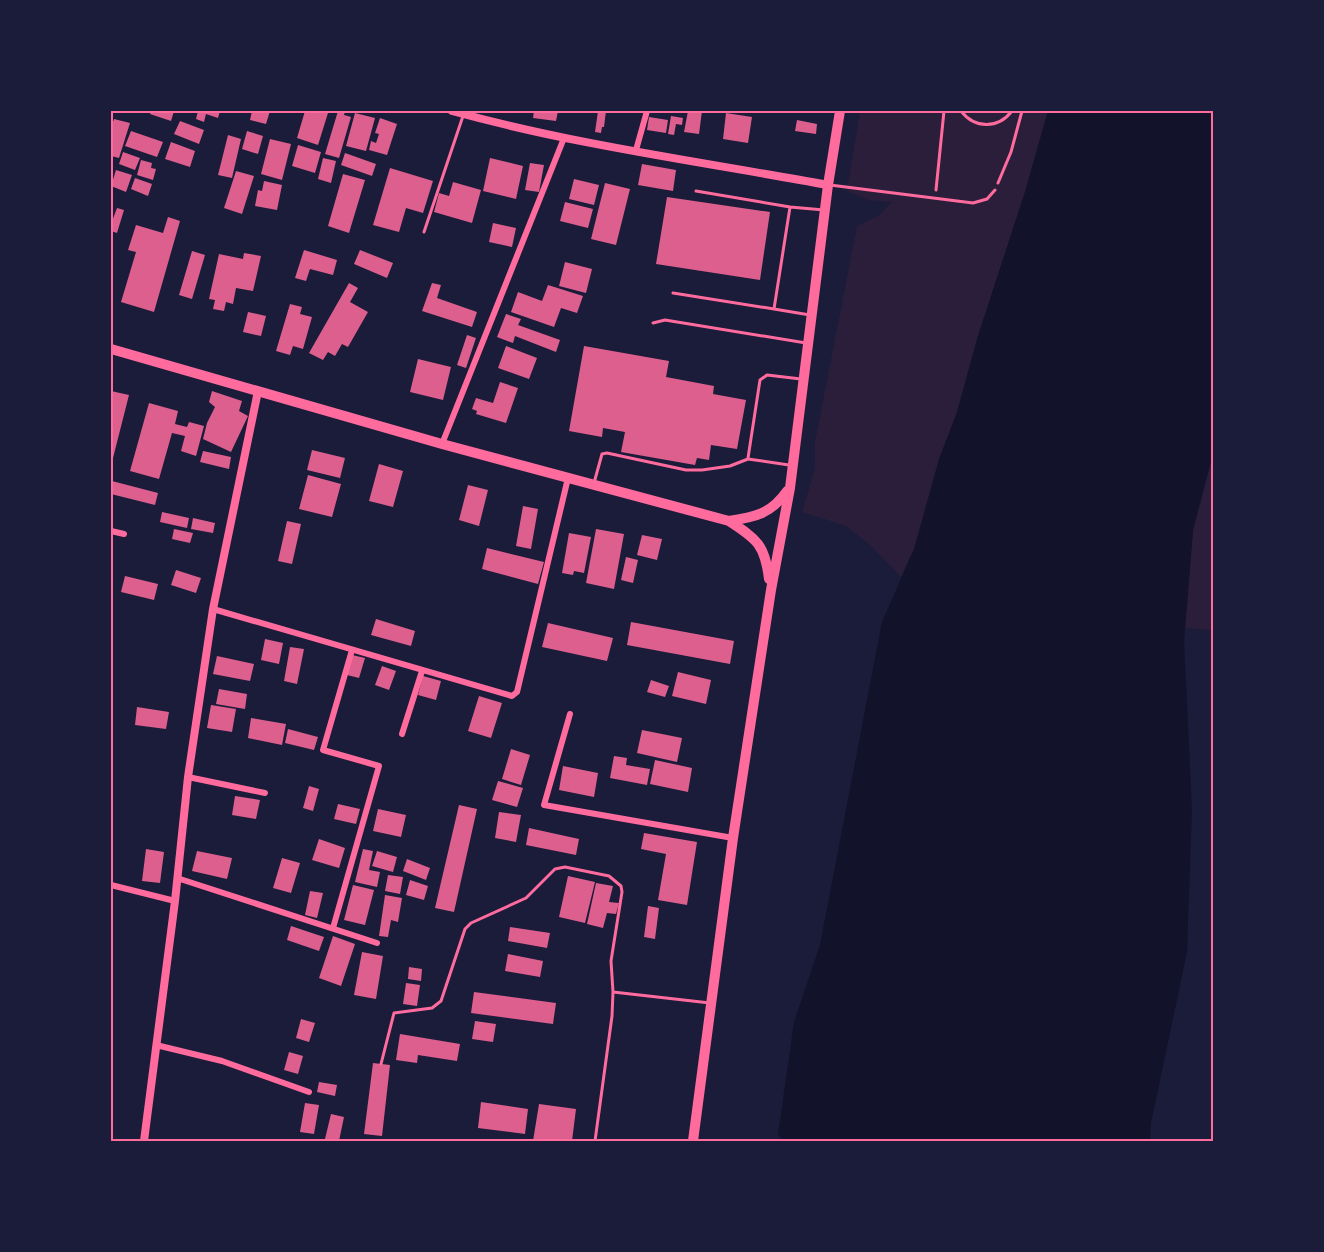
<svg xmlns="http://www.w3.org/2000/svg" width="1324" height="1252" font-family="'Golos Text',sans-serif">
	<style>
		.green { fill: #2a1e3b }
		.water { fill: #12122b }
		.building { fill: #dd5f8e }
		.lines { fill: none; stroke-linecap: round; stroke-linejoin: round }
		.path { stroke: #ff6b9d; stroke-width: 3 }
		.service { stroke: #ff6b9d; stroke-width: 3 }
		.minor { stroke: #ff6b9d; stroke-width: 6 }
		.tertiary { stroke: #ff6b9d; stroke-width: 8 }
		.primary { stroke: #ff6b9d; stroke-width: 10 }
		.neatline { fill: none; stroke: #ff6b9d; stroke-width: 2 }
	</style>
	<rect width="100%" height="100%" fill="#1b1b3a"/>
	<!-- green -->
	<path class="green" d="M860,111H1048L1025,192L978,336L957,412L914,549L901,577L869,544L846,526L802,512L815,468V442L857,226L878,216L892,202L868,200L847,191Z
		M1213,454V630L1185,628L1193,530Z"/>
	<!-- water -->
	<path class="water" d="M1048,111H1213V454L1193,530L1184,641L1192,810L1187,952L1151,1123L1150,1141H784L778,1135L794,1022L820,945L882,622L914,549L939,459L957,412L978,336L1025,192Z"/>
	<!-- building -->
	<path class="building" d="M151,111H174L171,121L150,114Z
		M198,111H220L218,118L206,114L204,122L196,119Z
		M252,111H270L266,124L250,120Z
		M305,111L328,113L318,145L297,138Z
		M338,111H345L344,115L351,117L339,158L325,154Z
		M534,111H558L556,121L533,118Z
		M598,111H606L604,127H602L601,133L595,132Z
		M688,111H702L699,134L684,132Z
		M355,113L375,118L366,151L346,146Z
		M726,113L752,117L748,143L723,139Z
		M671,116L683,118L682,125L676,124L674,135L668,134Z
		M649,117L668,120L666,133L647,130Z
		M380,118L397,124L387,155L369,150L371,141L376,143L379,134L375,133Z
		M114,119L130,123L119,158L111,156V128Z
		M797,120L817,124L816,134L795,131Z
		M180,121L204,130L199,144L174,134Z
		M131,131L163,142L157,157L125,146Z
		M247,131L263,136L258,154L242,149Z
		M228,135L241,139L232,178L218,175Z
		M270,139L291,144L282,180L261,174Z
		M171,142L195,151L190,167L165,159Z
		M298,145L321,152L315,173L292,166Z
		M123,152L140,158L135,170L119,164Z
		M345,153L376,164L372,176L341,165Z
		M323,158L336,161L331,183L318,179Z
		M490,158L523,166L516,199L483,191Z
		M141,160L152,163L151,168L156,169L153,180L137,175Z
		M530,163L544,165L539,192L525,190Z
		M642,164L676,170L673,191L638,185Z
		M390,168L433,181L423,213L406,208L399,232L373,225Z
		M116,170L132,175L126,192L111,186Z
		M236,171L254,176L242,214L224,208Z
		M343,174L365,180L349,233L328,226Z
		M135,178L152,184L148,196L131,189Z
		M574,179L599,185L594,205L569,199Z
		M264,181L282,185L277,210L255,206L258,190L262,191Z
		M453,182L481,190L472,223L434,212L439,193L449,196Z
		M605,183L630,189L616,245L591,239Z
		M667,197L770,212L760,280L656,264Z
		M565,202L593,209L588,228L560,221Z
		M117,208L124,210L117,233L111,231V224Z
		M168,217L180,221L154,312L121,302L136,252L128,250L136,225L163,233Z
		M493,223L516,228L512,247L489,242Z
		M304,250L337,260L333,275L310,269L306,281L295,278Z
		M360,250L393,263L387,278L354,264Z
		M192,251L205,255L192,299L179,295Z
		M244,253L261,256L253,291L236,288L233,304L226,302L224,311L213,309L215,300L209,299L219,254L243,259Z
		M565,262L592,269L586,293L559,286Z
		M349,283L358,288L350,302L368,312L348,347L342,344L335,356L328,352L323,360L309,353Z
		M432,283L441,285L437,298L477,312L472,327L422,311Z
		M548,285L583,296L577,313L561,308L554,327L511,312L518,292L542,301Z
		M290,304L302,307L300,314L312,317L303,349L293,346L290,355L276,351Z
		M248,312L266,316L261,336L243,332Z
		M506,314L521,319L518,325L560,340L556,352L515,336L513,343L497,337Z
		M467,335L476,338L466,368L457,365Z
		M506,346L537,358L529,379L498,368Z
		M584,346L669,361L666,377L714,386L713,394L746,400L737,449L711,445L709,460L697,458L695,465L621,452L625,432L603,428L602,437L569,431Z
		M418,359L451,367L443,400L410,392Z
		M500,382L518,388L506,423L476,414L477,411L472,409L476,398L493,403Z
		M111,391L129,395L112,462H111Z
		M212,391L242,401L239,411L248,416L231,452L203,439L207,423L215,407L209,402Z
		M149,403L178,411L175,424L187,427L189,422L204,426L196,456L181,451L185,436L172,433L159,479L130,471Z
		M312,450L345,458L340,478L307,470Z
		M203,451L231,457L229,469L200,462Z
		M379,464L403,471L393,507L369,501Z
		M308,475L341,484L332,517L299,509Z
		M112,481L158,493L155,505L111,494Z
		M468,485L488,490L479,526L459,520Z
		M523,506L538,509L531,549L516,546Z
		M162,512L189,518L187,528L160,522Z
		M193,518L215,523L213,533L191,529Z
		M287,521L301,524L292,564L278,561Z
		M174,529L193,533L190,543L172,539Z
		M596,529L624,534L614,589L586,583Z
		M569,533L591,537L584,573L574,571L573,575L562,573Z
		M642,535L662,539L657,560L637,555Z
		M487,548L544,562L538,584L482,569Z
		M626,557L638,560L633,583L621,580Z
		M176,570L201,578L196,593L171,585Z
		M125,576L158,584L154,600L121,592Z
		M376,619L415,631L411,646L371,635Z
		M631,622L734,641L730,664L627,645Z
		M548,623L613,638L607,661L542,647Z
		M265,639L283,643L279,664L261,660Z
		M290,647L304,649L297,684L284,681Z
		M352,655L365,658L359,678L347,675Z
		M217,656L254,664L250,681L213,674Z
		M382,666L396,671L389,690L375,685Z
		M678,672L711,680L706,704L672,696Z
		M423,676L441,681L436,700L418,695Z
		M651,680L669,686L665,697L647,692Z
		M219,689L247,694L245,709L216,704Z
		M479,696L502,703L491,738L468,731Z
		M211,705L236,709L232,732L207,728Z
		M137,707L169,712L166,729L135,725Z
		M251,718L286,724L282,745L248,738Z
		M288,729L318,737L314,750L285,743Z
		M642,730L682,738L677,762L637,753Z
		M511,749L530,755L521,785L502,779Z
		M614,756L627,758L626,765L650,769L647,785L610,778Z
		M655,760L692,768L688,792L650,784Z
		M563,766L598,773L594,797L559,790Z
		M498,781L523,788L517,807L492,800Z
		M309,786L319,789L313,811L303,808Z
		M235,796L260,800L256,819L232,815Z
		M338,804L360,809L356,824L334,819Z
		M459,805L477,809L454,912L435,908Z
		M378,809L406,815L401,837L373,831Z
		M499,812L521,815L516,842L495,838Z
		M529,828L579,839L576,855L526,845Z
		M644,833L697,842L687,905L658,900L666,854L641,849Z
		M319,839L345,848L339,868L312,860Z
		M146,849L164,852L160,883L142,881Z
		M363,849L373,851L369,870L380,872L377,887L355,882Z
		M197,851L232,858L227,879L192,871Z
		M377,851L397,857L393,872L372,866Z
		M282,858L300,863L291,893L273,888Z
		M407,859L430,868L426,880L403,871Z
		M388,875L403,877L400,894L385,891Z
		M568,876L595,882L585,923L559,917Z
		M410,880L428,886L424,900L406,895Z
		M596,883L613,886L609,902L619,903L616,914L607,913L603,928L587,924Z
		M353,885L374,890L365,925L344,920Z
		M310,891L323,893L317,918L305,915Z
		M385,895L402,898L398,922L391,920L388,937L379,936Z
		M648,906L659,908L655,939L644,937Z
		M291,926L324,937L319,951L287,940Z
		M510,927L550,933L547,948L508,941Z
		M333,936L355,944L341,986L319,978Z
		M362,952L383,956L376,999L354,995Z
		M508,954L543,961L540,977L505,971Z
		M409,967L422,969L421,981L408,979Z
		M406,983L420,985L417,1006L403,1004Z
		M474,992L556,1003L553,1024L471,1013Z
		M301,1019L315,1023L309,1042L296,1038Z
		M475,1021L496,1024L493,1042L472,1039Z
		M400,1034L460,1044L457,1061L418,1055L417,1063L396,1060Z
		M289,1052L303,1056L298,1074L284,1070Z
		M373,1063L390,1065L382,1136L364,1134Z
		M319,1082L337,1085L335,1096L317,1092Z
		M481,1102L528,1109L525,1134L478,1128Z
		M305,1103L319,1105L314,1134L300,1132Z
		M539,1104L576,1109L572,1141H533Z
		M331,1114L344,1117L339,1141L325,1139Z"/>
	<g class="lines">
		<!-- path -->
		<path class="path" d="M961,111C975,129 998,129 1012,111
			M998,183L1011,152L1022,111
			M936,190L944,111"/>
		<!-- service -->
		<path class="service" d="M830,185L973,203L987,199L995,190
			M696,191L790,207
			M424,232L463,116
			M673,293L774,309
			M810,315L774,309L790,207L824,210
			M653,323L665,320L806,343
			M748,458L760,380L767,375L801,379
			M594,483L602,454L607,453L686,470H702L730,466L748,459L789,465
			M613,992L710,1003
			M381,1064L394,1013L432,1008L441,1001L465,929L471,923L526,898L555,869L565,867L609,876L621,886L622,892L611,961L613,992L612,1016L595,1141"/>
		<!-- minor -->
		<path class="minor" d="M636,150L647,111
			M442,444L564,138
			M111,531L124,534
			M213,609L512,696L517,692L568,478
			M570,714L544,805L733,838
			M402,734L422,671
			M188,777L265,793
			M177,878L377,943
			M111,885L175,901
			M333,928L379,766L323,750L352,650
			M156,1045L222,1061L309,1092"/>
		<!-- tertiary -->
		<path class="tertiary" d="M452,111C575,145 703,162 828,185
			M144,1141L175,901L188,777L213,609L258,391"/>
		<!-- primary -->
		<path class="primary" d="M111,349L442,444L729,521C757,539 765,545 769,579
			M729,521C755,517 771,514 787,491
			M693,1141L733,838L771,590L790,488L828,185L840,111"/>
	</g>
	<!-- border -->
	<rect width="1324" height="1252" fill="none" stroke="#1b1b3a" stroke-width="225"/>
	<rect x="112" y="112" width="1100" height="1028" class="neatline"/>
</svg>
